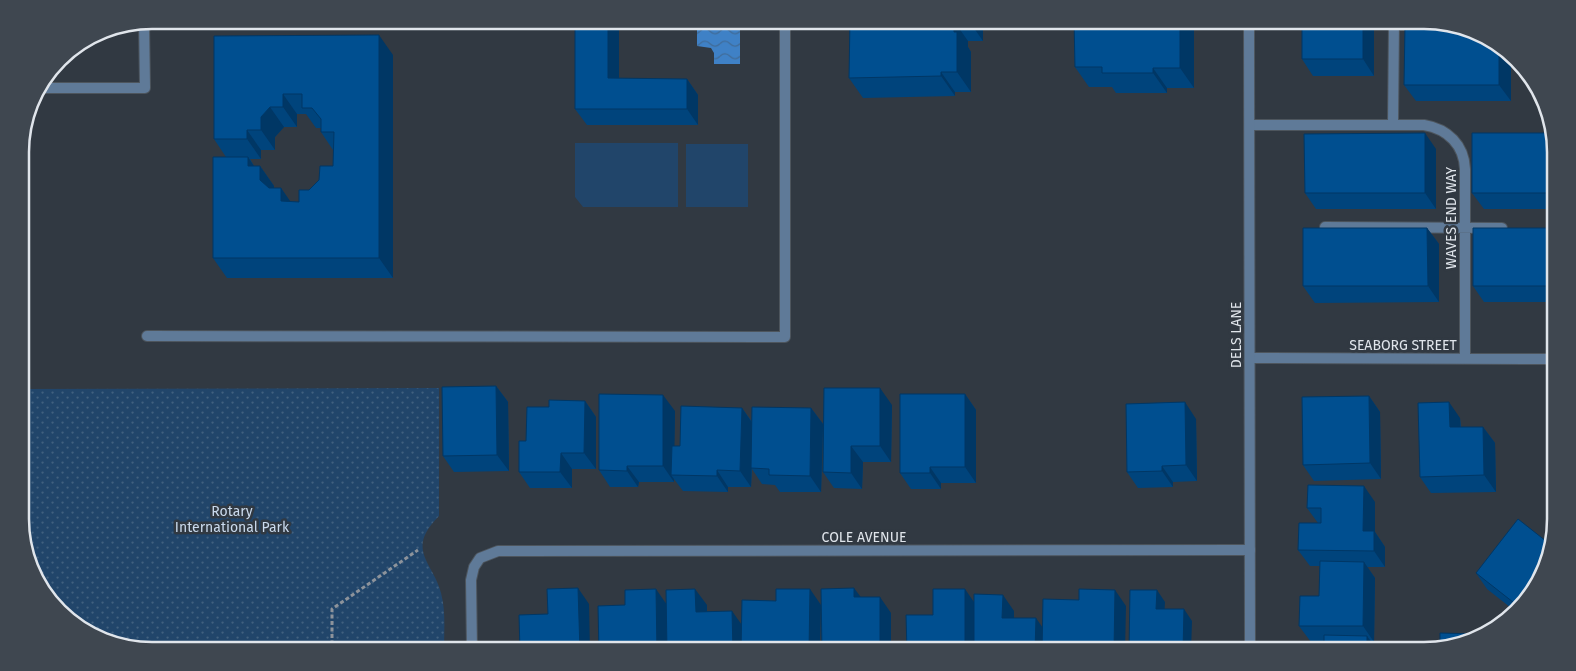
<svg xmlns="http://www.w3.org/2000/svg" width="1576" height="671" font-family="'Fira Sans',sans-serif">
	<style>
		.grass { fill: #21456a }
		.park { fill: url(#park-dots) }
		.water { fill: url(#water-waves) }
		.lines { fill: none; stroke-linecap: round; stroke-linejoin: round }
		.service-casing { stroke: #4d555d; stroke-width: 12 }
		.minor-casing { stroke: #4d555d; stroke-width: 12 }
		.tertiary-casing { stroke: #4d555d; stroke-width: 12 }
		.path { stroke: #8d939b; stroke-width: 3; stroke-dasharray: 4 2.5; stroke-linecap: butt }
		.service { stroke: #5f7a98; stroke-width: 10 }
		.minor { stroke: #5f7a98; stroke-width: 10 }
		.tertiary { stroke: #5f7a98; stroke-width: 10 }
		.wall { fill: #00447c; fill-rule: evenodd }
		.shaded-wall { fill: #003765 }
		.building { fill: #004f90; stroke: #003765 }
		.labels { text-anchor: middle; stroke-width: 5; stroke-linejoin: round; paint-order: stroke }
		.street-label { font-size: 14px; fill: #e0e5eb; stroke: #313942 }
		.park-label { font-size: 14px; fill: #cadaed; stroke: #313942 }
		.rim { fill: none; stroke: #e0e5eb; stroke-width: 2.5 }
	</style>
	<defs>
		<pattern id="park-dots" width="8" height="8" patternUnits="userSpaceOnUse" patternTransform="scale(1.25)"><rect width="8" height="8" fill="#21456a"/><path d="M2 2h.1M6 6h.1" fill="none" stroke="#41607f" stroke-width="1.8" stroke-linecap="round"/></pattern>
		<pattern id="water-waves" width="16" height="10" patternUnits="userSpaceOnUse" patternTransform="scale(1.25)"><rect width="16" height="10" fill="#3f81c6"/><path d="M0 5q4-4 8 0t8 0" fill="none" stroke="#406c99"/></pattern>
	</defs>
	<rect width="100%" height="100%" fill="#313942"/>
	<!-- grass -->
	<path class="grass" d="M575,143H678V207H583L575,197Z
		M686,144H748V207H686Z"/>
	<!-- park -->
	<path class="park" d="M439,388V516C405,550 433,562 441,593C446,611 444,632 444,651H151L101,641L47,600L21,537V389Z"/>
	<!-- water -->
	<path class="water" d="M702,20H729V25H740V64H714V53L711,48L697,46V29H702Z"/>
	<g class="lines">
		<defs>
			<path id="service" d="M37,88H145L144,21
				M147,336L785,337V20"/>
			<path id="minor" d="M1394,25H1448
				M1250,125H1424C1448,129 1464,145 1465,169V358
				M1393,125L1394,20
				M1325,227L1502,228
				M1250,358L1556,359
				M472,651L471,580L474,567L480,558L498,551L1250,550"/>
			<path id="tertiary" d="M1249,20L1250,651"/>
		</defs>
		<!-- service casing -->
		<use href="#service" class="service-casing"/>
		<!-- minor casing -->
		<use href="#minor" class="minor-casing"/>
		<!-- tertiary casing -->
		<use href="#tertiary" class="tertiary-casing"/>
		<!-- path -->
		<path class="path" d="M332,651V609L418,550"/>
		<!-- service -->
		<use href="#service" class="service"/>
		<!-- minor -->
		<use href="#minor" class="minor"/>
		<!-- tertiary -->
		<use href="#tertiary" class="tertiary"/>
	</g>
	<!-- wall -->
	<path class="wall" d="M575,20H619V79H687L698,95V125H587L575,109Z
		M850,20H983V41H968V47L971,52V92H955V96L863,98L849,78Z
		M1074,20H1199V25H1194V88H1167V93H1116L1112,87H1089L1075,67Z
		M1374,20V76H1313L1302,59Z
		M214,36L393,55V278H227L213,258L226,157L214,139ZM297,114H306L316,128H321V132L333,150V166L309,190L299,202H290L281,188H274V186L260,166H254L250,159H261V150H275V137L284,127H297Z
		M1511,57V101H1416L1404,85Z
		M1555,134V209H1484L1472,193Z
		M1436,149V209H1316L1305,193Z
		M1427,228L1439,244V302L1315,303L1303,286Z
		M1555,228V302H1484L1473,286Z
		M496,386L508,402L509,471L454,472L443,456Z
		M965,394L976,410V483H941V489H911L900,473Z
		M1369,396L1380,412L1381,479L1314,481L1303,465Z
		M585,401L596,417V469H572V488H530L519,472L526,441L549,407Z
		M892,405L891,462H863L862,489L834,488L823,472Z
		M742,408L752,422L811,408L823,424L821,492H780L775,485L762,484L752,469L751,487H728V492L683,491L674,479V482H639L638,487H610L599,470L675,411L674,446H680Z
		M1460,418L1461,427H1483L1495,443L1496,492L1431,493L1420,477Z
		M1196,419L1197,481L1173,482V487L1138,488L1127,472Z
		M1375,502V532L1385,547V567H1367L1375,578L1374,642H1372L1378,651L1324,642H1311L1299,626L1319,596L1320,566H1310L1298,550L1318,523L1307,508Z
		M1546,570L1515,611L1487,589L1476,573Z"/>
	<!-- shaded-wall -->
	<path class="shaded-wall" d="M608,20H619V95L608,78Z
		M969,20H983V41L969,21Z
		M1180,20H1191L1194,25V88L1180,68Z
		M1196,20H1199V25Z
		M1363,20H1374V76L1363,59Z
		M954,21L968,41V47L971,52V92L957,72L954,32Z
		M379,35L393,55V278L379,258Z
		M1499,49L1511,57V101L1499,85Z
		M1153,68L1167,88V93L1153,73Z
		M941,72L955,92V96L941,76Z
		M687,79L698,95V125L687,109Z
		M283,94L297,114V127L283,107Z
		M270,107L284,127L275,137V150L261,130V117Z
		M247,130L261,150V159L247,139Z
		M1425,133L1436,149V209L1425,193Z
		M248,157L260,175V166L274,186V200L248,166Z
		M281,188L295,208L281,201Z
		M1427,228L1439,244V302L1428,286Z
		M496,386L508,402L509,471L497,455Z
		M880,388L892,405L891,462L880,446Z
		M965,394L976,410V483L965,467Z
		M663,395L675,411L674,475H671L674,479V482L663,466Z
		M1369,396L1380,412L1381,479L1370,463Z
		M585,401L596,417V469L584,453Z
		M1185,402L1196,419L1197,481L1186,465Z
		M1449,402L1460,418L1461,444L1450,427Z
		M742,408L753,424L751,487L740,471Z
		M811,408L823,424L821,492L810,476Z
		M1483,427L1495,443L1496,492L1484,475Z
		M851,446L863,462L862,489L851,473Z
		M561,453L572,469V488L560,472Z
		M627,466L639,482L638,487L627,471Z
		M1162,466L1173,482V487L1162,471Z
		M930,467L941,483V489L930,473Z
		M717,470L728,487V492L717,476Z
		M1364,486L1375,502V532L1385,547V567L1374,551L1363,531Z
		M1364,562L1375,578L1374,642L1363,626Z
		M578,588L589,604L590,651H580Z
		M854,588L866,604L854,597Z
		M656,589L667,605L668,651H657Z
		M695,589L707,605V628L696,612Z
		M810,589L821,605L820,651H809Z
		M965,589L976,605V651H965Z
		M1115,590L1126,606L1125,651H1114Z
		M1157,590L1165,602L1164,620L1156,609Z
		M1003,595L1014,611V634L1002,618Z
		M880,597L891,613V651H880Z
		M1184,609L1192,621L1191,651H1183Z
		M732,611L744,628V651H733Z
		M1036,618L1047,634V651H1035Z
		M1367,636L1378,651H1367Z"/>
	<!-- building -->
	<path class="building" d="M575,20H608V78L687,79V109H575Z
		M850,20H969V21H954V32H957V72H941V76L849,78Z
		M1074,20H1180V68H1153V73H1102V67H1075Z
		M1302,20H1363V59H1302Z
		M1405,26L1458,27L1475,30L1499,49V85H1404Z
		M379,35V258H213V157H248V166H260V180L269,188H281V201L299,202V190H309L319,180L320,166H333L334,132H321V119L312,108H302V94H283V107H270L261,117V130H247V139H214V36Z
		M1425,133V193H1305L1304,134Z
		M1472,133H1554L1555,193H1472Z
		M1303,228H1427L1428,286H1303Z
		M1473,228H1555V286H1473Z
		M496,386L497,455L443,456L442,387Z
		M824,388H880V446H851V473L823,472Z
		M599,394L663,395V466H627V471L599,470Z
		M900,394H965V467H930V473H900Z
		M1369,396L1370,463L1303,465L1302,397Z
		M549,400L585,401L584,453H561L560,472H519V441H526L527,407H549Z
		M1185,402L1186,465L1162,466V471L1127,472L1126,404Z
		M1449,402L1450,427H1483L1484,475L1420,477L1418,403Z
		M681,406L742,408L740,471L717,470V476L671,475L672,446H680Z
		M752,407L811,408L810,476L769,475V469L751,468Z
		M1308,485L1364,486L1363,531H1374V551L1298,550L1299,523H1321V508H1307Z
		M1518,519L1551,545L1546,570L1518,606L1476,573Z
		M1320,561L1364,562L1363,626H1299L1300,596H1319Z
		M578,588L580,651H520L519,615L548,614L547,589Z
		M854,588V597H880V651H822L821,589Z
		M656,589L657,651H599L598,606L625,605V590Z
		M695,589L696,612L732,611L733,651H667L666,590Z
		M776,589H810L809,651H741L742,600L776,601Z
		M933,589H965V651H907L906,615H933Z
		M1079,589L1115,590L1114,651H1042L1043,599L1079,600Z
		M1130,590H1157L1156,609H1184L1183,651H1129Z
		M974,594L1003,595L1002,618H1036L1035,651H974Z
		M1440,633L1477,634L1440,648Z
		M1324,635L1367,636V651H1324Z"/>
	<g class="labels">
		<!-- street labels -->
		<g class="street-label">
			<text transform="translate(1451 218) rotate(-90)" y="5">WAVES END WAY</text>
			<text transform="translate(1236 335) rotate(-90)" y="5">DELS LANE</text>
			<text x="1403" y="350">SEABORG STREET</text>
			<text x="864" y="542">COLE AVENUE</text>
		</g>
		<!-- park labels -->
		<g class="park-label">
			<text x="232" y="516">Rotary<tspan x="232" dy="16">International Park</tspan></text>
		</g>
	</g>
	<!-- crop -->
	<path d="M0 0H1576V671H0ZM152 29H1424A123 123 0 0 1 1547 152V519A123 123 0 0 1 1424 642H152A123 123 0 0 1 29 519V152A123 123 0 0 1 152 29Z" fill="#3f4750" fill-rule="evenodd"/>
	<path class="rim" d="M152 29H1424A123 123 0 0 1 1547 152V519A123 123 0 0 1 1424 642H152A123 123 0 0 1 29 519V152A123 123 0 0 1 152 29Z"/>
</svg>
